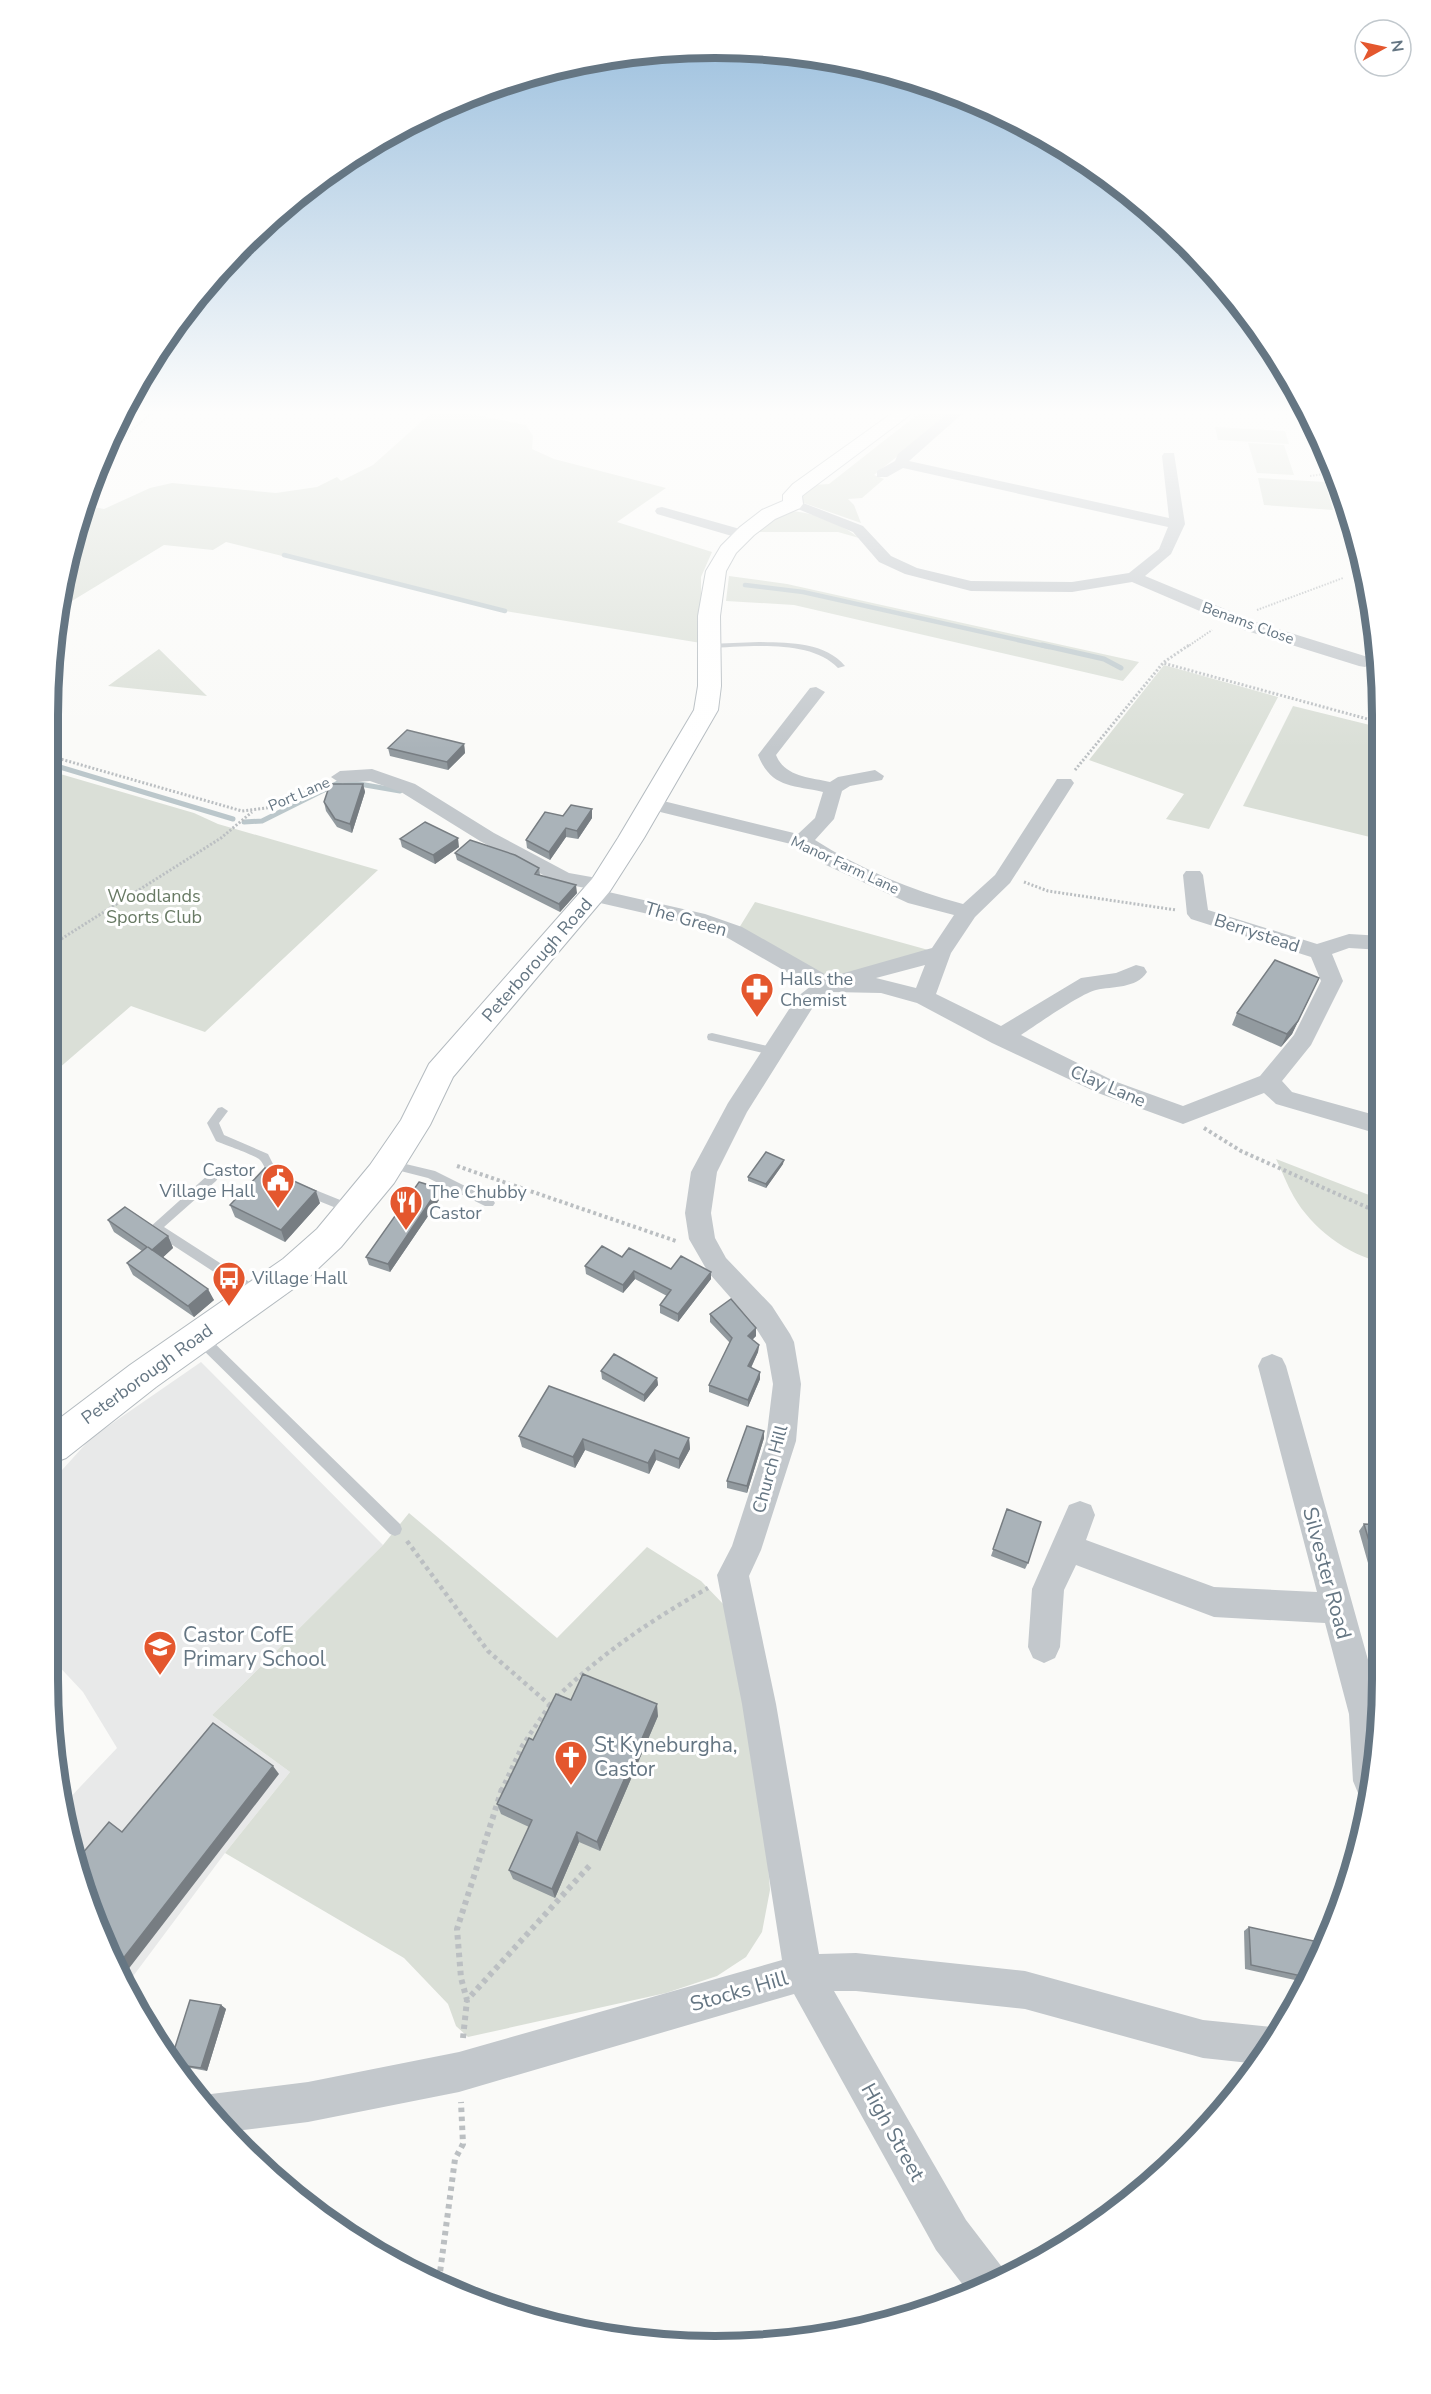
<svg xmlns="http://www.w3.org/2000/svg" width="1431" height="2394" font-family="'Nunito Sans',sans-serif">
	<style>
		.built { fill: #e8e9e9 }
		.green { fill: #dadfd7 }
		.lines { fill: none; stroke-linecap: round; stroke-linejoin: round }
		.stream-far1 { stroke: #bbc7cb; stroke-width: 4.5 }
		.stream { stroke: #bbc7cb; stroke-width: 5 }
		.secondary-casing { stroke: #b3babf; stroke-width: 2 }
		.path-far4 { stroke: #bbbfc2; stroke-width: 2; stroke-dasharray: 1.5 1.5; stroke-linecap: butt }
		.path-far3 { stroke: #bbbfc2; stroke-width: 3; stroke-dasharray: 2 2; stroke-linecap: butt }
		.path-far2 { stroke: #bbbfc2; stroke-width: 4; stroke-dasharray: 3 3; stroke-linecap: butt }
		.path-far1 { stroke: #bbbfc2; stroke-width: 4.5; stroke-dasharray: 4 4; stroke-linecap: butt }
		.path { stroke: #bbbfc2; stroke-width: 6; stroke-dasharray: 4.5 4.5; stroke-linecap: butt }
		.lane { fill: #c3c8cc; fill-rule: evenodd }
		.street { fill: #c3c8cc; fill-rule: evenodd }
		.secondary { fill: #fff; fill-rule: evenodd }
		.wall { fill: #929a9f }
		.shaded-wall { fill: #777d82 }
		.building { fill: #aab3b9; stroke: #777d82; stroke-width: 1.5 }
		.labels { text-anchor: middle; stroke-width: 6; stroke-linejoin: round; paint-order: stroke }
		.far-street-label { font-size: 15px; fill: #657683; stroke: #fff }
		.park-label { font-size: 18px; fill: #687a64; stroke: #fff }
		.street-label { font-size: 18px; fill: #657683; stroke: #fff }
		.poi-label { font-size: 18px; fill: #657683; stroke: #fff; text-anchor: start }
		.near-street-label { font-size: 21px; fill: #657683; stroke: #fff }
		.near-poi-label { font-size: 21px; fill: #657683; stroke: #fff; text-anchor: start }
		.rim { fill: none; stroke: #657683; stroke-width: 8 }
	</style>
	<rect width="100%" height="100%" fill="#fafaf8"/>
	<!-- built -->
	<path class="built" d="M201,1362L383,1545L212,1715L290,1772L225,1853L125,1987L83,1893L63,1805L117,1748L83,1692L53,1660V1480L91,1438Z"/>
	<!-- green -->
	<path class="green" d="M430,414H471L526,425L533,436L532,449L554,459L666,488L617,522L712,552L701,577V643L505,611L226,542L213,550L164,545L62,607L83,505L104,509L150,488L172,483L276,493L317,487L337,477L341,481L373,465Z
		M918,414H950L874,475L884,479L862,498L848,499L854,505L861,523L801,502L800,496L813,485L829,484Z
		M1215,427L1285,431L1289,444L1218,440Z
		M1248,443L1284,445L1294,475L1257,473Z
		M1258,478L1325,482L1333,510L1264,505Z
		M792,511C815,513 842,524 859,538L838,532H756L769,521Z
		M729,576L787,584L1139,662L1123,681L794,605L726,601Z
		M159,649L207,696L108,686Z
		M1164,665L1278,697L1209,829L1166,819L1184,794L1089,760Z
		M1293,706L1382,728V868L1377,867L1374,838L1243,806Z
		M50,771L194,813L218,824L378,870L205,1032L131,1006L51,1075Z
		M755,902L932,951L831,978L739,928Z
		M1276,1159L1382,1200V1262C1348,1256 1311,1227 1294,1197C1287,1185 1282,1171 1276,1159Z
		M409,1513L557,1638L647,1547L701,1581L726,1607L762,1790L770,1890L762,1932L746,1957L717,1976L666,1993L468,2037L456,2026L448,2004L404,1958L225,1853L290,1772L212,1715L383,1545Z"/>
	<g class="lines">
		<!-- stream-far1 -->
		<path class="stream-far1" d="M284,555L505,611
			M745,585L803,592L1049,647"/>
		<!-- stream -->
		<path class="stream" d="M1042,645L1104,659L1121,668
			M50,764L233,819
			M244,822L262,821L342,781L400,791"/>
		<defs>
			<path id="secondary" d="M891,414H911L807,492L802,496L803,504L800,508L775,519L754,535L736,553L726,571L720,616L721,686L718,710L644,838L610,891L453,1077L430,1125L394,1183L341,1247L307,1279L156,1387L66,1458L53,1463L52,1424L130,1365L283,1259L317,1229L370,1165L401,1120L429,1064L592,879L618,838L694,710L698,686V616L706,571L721,546L740,527L762,510L783,501V495L793,484Z"/>
		</defs>
		<!-- secondary casing -->
		<use href="#secondary" class="secondary-casing"/>
		<!-- path-far4 -->
		<path class="path-far4" d="M109,449L151,414
			M1310,476L1332,473
			M1257,610L1343,578
			M1187,647L1212,630"/>
		<!-- path-far3 -->
		<path class="path-far3" d="M1164,662L1189,645
			M50,756L242,811L274,807L323,783
			M1075,770L1163,663L1382,723
			M1024,882L1048,891L1176,910
			M58,941L221,838L252,812"/>
		<!-- path-far2 -->
		<path class="path-far2" d="M51,946L61,940
			M1204,1128L1241,1151L1382,1214
			M457,1166L676,1241"/>
		<!-- path-far1 -->
		<path class="path-far1" d="M407,1541L488,1651L550,1705
			M557,1697C602,1653 653,1619 708,1588
			M501,1791L522,1746L549,1706"/>
		<!-- path -->
		<path class="path" d="M502,1789L457,1929L461,1978L467,2000L592,1863
			M463,2038L467,2000
			M439,2280L455,2159L463,2144L461,2102"/>
		<!-- lane -->
		<path class="lane" d="M759,642C789,643 825,642 845,666L838,668C810,638 746,647 708,648L704,646L708,644Z
			M712,1033L772,1047L777,1051L772,1055L708,1040L707,1037L708,1034Z
			M222,1107L228,1111L219,1123L224,1135L268,1154L276,1170L288,1180L286,1183C269,1188 268,1169 260,1160C255,1155 225,1145 216,1141L207,1123L218,1108Z
			M389,1160L435,1171L493,1200L495,1203L493,1206H485L428,1178L385,1167L383,1164Z
			M212,1174L218,1178L216,1181L164,1227L262,1290L264,1294L262,1298L258,1299L254,1298L151,1231L149,1228L208,1175Z
			M303,1185L355,1206L357,1209L355,1212L351,1214L299,1193L297,1190L299,1187Z
			M199,1332L204,1333L400,1524L402,1529L400,1534L395,1536L390,1534L194,1341L192,1337L194,1333Z"/>
		<!-- street -->
		<path class="street" d="M947,414H962L909,461L1169,518L1162,456L1164,453H1174L1185,524L1171,554L1145,576L1256,622L1371,658L1374,662L1365,667L1359,666L1244,630L1132,582L1072,592L971,591L905,574L879,562L853,532L786,504L788,501H798L863,526L891,556L917,568L971,581L1072,582L1129,573L1159,549L1168,527L903,468L887,477H877V471L895,461L898,454Z
			M662,507L747,531L750,534L742,539L657,514L655,511L657,508Z
			M1361,571L1365,572L1367,582L1355,579L1353,576Z
			M816,687L825,692L776,755C785,777 809,777 830,782L838,777L875,770L884,776L882,780L850,786L842,791L834,819L815,840C860,869 911,890 963,904L995,875L1057,779H1071L1074,783L1010,883L975,917L951,953L936,994L1001,1026L1081,978L1116,973L1136,965L1144,967L1147,972C1136,989 1113,986 1096,990C1082,993 1036,1025 1021,1035L1114,1081L1183,1106L1260,1076L1294,1035L1321,981L1311,957L1191,919L1187,914L1183,875L1186,871H1200L1203,875L1208,910L1317,944L1349,934L1382,936V950L1349,948L1332,954L1343,981L1311,1045L1282,1081L1292,1092L1382,1117V1135L1276,1104L1264,1093L1183,1124L1098,1093L992,1043L917,1003L881,993L832,992L813,1007L747,1112L717,1172L711,1213L715,1238L726,1258L772,1306L790,1334L794,1342L801,1384L796,1441L761,1550L749,1576L776,1704L819,1954L856,1953L1025,1971L1203,2020L1272,2027L1280,2030L1270,2050L1259,2064L1203,2058L1025,2009L856,1991H834L966,2220L1005,2271L1008,2278L970,2294L936,2250L794,1994L459,2092L308,2122L227,2132L199,2099L211,2094L308,2082L459,2052L782,1960L742,1704L717,1575L732,1546L766,1441L773,1384L766,1344L752,1322L708,1272L689,1239L685,1213L691,1172L728,1103L797,997L811,986L726,937L692,924L587,900L584,895L590,889L556,882L480,841L401,792L370,781L340,783L331,777L340,771L372,769L415,784L494,833L569,873L608,880L611,885L604,891L705,914L742,927L830,977L932,948L954,915L908,903L826,865L795,845L644,808L641,804L651,798L798,834L815,818L823,792C792,785 771,788 758,755L810,688ZM925,965L916,988L876,978Z
			M1272,1354L1282,1358L1286,1366L1382,1710V1722L1367,1797L1358,1793L1353,1781L1349,1714L1325,1623L1214,1617L1076,1565L1064,1590L1060,1647L1055,1658L1044,1663L1033,1658L1028,1647L1032,1589L1069,1505L1080,1501L1091,1505L1095,1515L1086,1540L1214,1587L1317,1592L1258,1366L1262,1358Z"/>
		<!-- secondary -->
		<use href="#secondary" class="secondary"/>
	</g>
	<!-- wall -->
	<path class="wall" d="M464,744L465,753L448,770L390,756L388,748Z
		M363,784L365,792L352,833L337,827L326,811L324,802Z
		M563,816L592,818L578,839L566,837L550,860L527,848L526,840Z
		M400,839L459,847L435,864L402,847Z
		M455,853L539,868L540,875L577,893L560,912L457,860Z
		M1319,978L1292,1034L1281,1047L1232,1025L1237,1013Z
		M783,1164L766,1188L748,1181V1177Z
		M441,1197L390,1272L369,1265L366,1257Z
		M320,1203L285,1242L235,1217L230,1205Z
		M108,1220L168,1236L173,1248L163,1257L214,1300L194,1317L133,1275L127,1263L142,1251L114,1232Z
		M622,1257L671,1269L711,1279L678,1322L660,1313V1305L667,1296L635,1279L623,1293L586,1274L585,1266Z
		M710,1314L756,1328V1336L752,1340L759,1345L758,1352L751,1368L760,1372V1379L748,1407L709,1392V1385L730,1343L710,1322Z
		M601,1371L657,1378L658,1385L644,1402L602,1379Z
		M764,1431V1438L747,1493L727,1488V1481Z
		M519,1436L689,1438L690,1449L679,1469L656,1460L649,1474L585,1450L575,1468L522,1447Z
		M1007,1509L1028,1563L1025,1569L991,1556Z
		M1364,1524L1382,1525V1602H1379L1359,1531Z
		M571,1700L658,1716L600,1851L579,1842L555,1898L513,1879L509,1870L529,1827L501,1814L497,1804L533,1740Z
		M1249,1927L1323,1943L1304,1982L1245,1969L1244,1931Z
		M221,2005L226,2009L207,2071L174,2065L171,2060Z"/>
	<!-- shaded-wall -->
	<path class="shaded-wall" d="M464,744L465,753L448,770L447,762Z
		M363,784L365,792L352,833L350,824Z
		M592,809V818L578,839L577,831Z
		M566,828V837L550,860L549,852Z
		M458,838L459,847L435,864L433,855Z
		M576,885L577,893L560,912L559,904Z
		M1319,978L1292,1034L1281,1047L1287,1034Z
		M784,1160L783,1164L766,1188V1184Z
		M439,1188L441,1197L390,1272L388,1264Z
		M316,1191L320,1203L285,1242L281,1230Z
		M168,1236L173,1248L158,1262L152,1250Z
		M634,1271L635,1279L623,1293V1285Z
		M711,1272V1279L678,1322V1314Z
		M208,1289L214,1300L194,1317L188,1306Z
		M756,1328V1336L748,1344V1336Z
		M759,1345L758,1352L748,1374V1366Z
		M760,1372V1379L748,1407V1400Z
		M657,1378L658,1385L644,1402V1395Z
		M764,1431V1438L747,1493V1486Z
		M689,1438L690,1449L679,1469V1459Z
		M583,1439L585,1450L575,1468L573,1457Z
		M655,1450L656,1460L649,1474L648,1463Z
		M657,1704L658,1716L600,1851L597,1842Z
		M273,1766L279,1774L120,1980L115,1969Z
		M577,1832L579,1842L555,1898L552,1889Z
		M221,2005L226,2009L207,2071L201,2068Z"/>
	<!-- building -->
	<path class="building" d="M407,730L464,744L447,762L388,748Z
		M330,784H363L350,824L335,819L324,802Z
		M571,805L592,809L577,831L566,828L549,852L526,840L545,812L563,816Z
		M425,822L458,838L433,855L400,839Z
		M470,840L515,855L539,868L535,874L576,885L559,904L455,853Z
		M1275,960L1319,978L1298,1021L1287,1034L1237,1013Z
		M766,1152L784,1160L766,1184L748,1177Z
		M265,1168L316,1191L281,1230L230,1205Z
		M419,1182L439,1188L388,1264L366,1257Z
		M125,1207L168,1236L152,1250L148,1247L208,1289L188,1306L127,1263L147,1247L108,1220Z
		M602,1246L622,1257L629,1248L671,1269L681,1256L711,1272L678,1314L660,1305L671,1290L634,1271L623,1285L585,1266Z
		M731,1299L756,1328L748,1336L759,1345L748,1366L760,1372L748,1400L709,1385L732,1338L710,1314Z
		M614,1354L657,1378L644,1395L601,1371Z
		M549,1386L689,1438L679,1459L655,1450L648,1463L583,1439L573,1457L519,1436Z
		M747,1426L764,1431L747,1486L727,1481Z
		M1007,1509L1041,1522L1028,1563L993,1549Z
		M1364,1524L1382,1525V1585Z
		M583,1674L657,1704L597,1842L577,1832L552,1889L509,1870L532,1820L497,1804L529,1738L533,1740L556,1694L571,1700Z
		M213,1723L273,1766L115,1969L83,1893L76,1861L109,1822L122,1832Z
		M1249,1927L1323,1943L1306,1977L1251,1965Z
		M190,2000L221,2005L201,2068L173,2064L171,2060Z"/>
	<!-- sky -->
	<linearGradient id="sky" x2="0" y2="1"><stop stop-color="#96bcdc"/><stop offset="0.55" stop-color="#fdfdfc"/><stop offset="1" stop-color="#fdfdfc" stop-opacity="0"/></linearGradient>
	<rect width="1431" height="749" fill="url(#sky)"/>
	<!-- icons -->
	<defs>
		<symbol id="pharmacy-pin" viewBox="-11 -11 22 30"><path d="M0 17L-7.5 6A9.5 9.5 0 1 1 7.5 6Z" fill="#e4572e" stroke="#fff"/><path d="M-2-6h4v4h4v4h-4v4h-4v-4h-4v-4h4Z" fill="#fff"/></symbol>
		<symbol id="civic-pin" viewBox="-11 -11 22 30"><path d="M0 17L-7.5 6A9.5 9.5 0 1 1 7.5 6Z" fill="#e4572e" stroke="#fff"/><path d="M-.6-6.5H3V-4.5H.6V-3L4-1V1h2V6H-6V1h2V-1L-.6-3ZM-1.2 2.5V6h2.4V2.5Z" fill="#fff"/></symbol>
		<symbol id="restaurant-pin" viewBox="-11 -11 22 30"><path d="M0 17L-7.5 6A9.5 9.5 0 1 1 7.5 6Z" fill="#e4572e" stroke="#fff"/><path d="M-5-6h1v4h1v-4h1v4h1v-4h1v5L-1.5 .5V6h-2V.5L-5-1ZM5-6V6H3V1.5H1.5Q1.5-4 5-6Z" fill="#fff"/></symbol>
		<symbol id="bus-pin" viewBox="-11 -11 22 30"><path d="M0 17L-7.5 6A9.5 9.5 0 1 1 7.5 6Z" fill="#e4572e" stroke="#fff"/><path d="M-5-6H5V4H4V6H2V4H-2V6H-4V4H-5ZM-3.5-4V0h7V-4ZM-3.5 1.2v1.5H-2V1.2ZM2 1.2v1.5H3.5V1.2Z" fill="#fff"/></symbol>
		<symbol id="school-pin" viewBox="-11 -11 22 30"><path d="M0 17L-7.5 6A9.5 9.5 0 1 1 7.5 6Z" fill="#e4572e" stroke="#fff"/><path d="M0-5L7-2L0 1L-7-2ZM-4 1L0 2.5L4 1V4Q0 6-4 4Z" fill="#fff"/></symbol>
		<symbol id="church-pin" viewBox="-11 -11 22 30"><path d="M0 17L-7.5 6A9.5 9.5 0 1 1 7.5 6Z" fill="#e4572e" stroke="#fff"/><path d="M-1.2-6h2.4v3.5h3.3v2.4h-3.3V6h-2.4V-.1h-3.3v-2.4h3.3Z" fill="#fff"/></symbol>
	</defs>
	<g fill-rule="evenodd">
		<use href="#pharmacy-pin" x="738" y="970" width="38" height="52"/>
		<use href="#civic-pin" x="259" y="1161" width="38" height="52"/>
		<use href="#restaurant-pin" x="387" y="1183" width="38" height="52"/>
		<use href="#bus-pin" x="210" y="1259" width="38" height="52"/>
		<use href="#school-pin" x="141" y="1628" width="38" height="52"/>
		<use href="#church-pin" x="552" y="1738" width="38" height="52"/>
	</g>
	<g class="labels">
		<!-- far-street labels -->
		<g class="far-street-label">
			<text transform="translate(1248 623) rotate(20)" y="5">Benams Close</text>
			<text transform="translate(299 794) rotate(-23)" y="5">Port Lane</text>
			<text transform="translate(845 865) rotate(25)" y="5">Manor Farm Lane</text>
		</g>
		<!-- park labels -->
		<g class="park-label">
			<text x="154" y="902">Woodlands<tspan x="154" dy="21">Sports Club</tspan></text>
		</g>
		<!-- street labels -->
		<g class="street-label">
			<text transform="translate(686 919) rotate(16)" y="6">The Green</text>
			<text transform="translate(1257 933) rotate(18)" y="6">Berrystead</text>
			<text transform="translate(537 960) rotate(-49)" y="6">Peterborough Road</text>
			<text transform="translate(1108 1086) rotate(23)" y="6">Clay Lane</text>
			<text transform="translate(147 1374) rotate(-36)" y="6">Peterborough Road</text>
			<text transform="translate(770 1469) rotate(-75)" y="6">Church Hill</text>
		</g>
		<!-- poi labels -->
		<g class="poi-label">
			<text x="780" y="985">Halls the<tspan x="780" dy="21">Chemist</tspan></text>
			<text x="255" y="1176" text-anchor="end">Castor<tspan x="255" dy="21">Village Hall</tspan></text>
			<text x="429" y="1198">The Chubby<tspan x="429" dy="21">Castor</tspan></text>
			<text x="252" y="1284">Village Hall</text>
		</g>
		<!-- near-street labels -->
		<g class="near-street-label">
			<text transform="translate(1327 1573) rotate(75)" y="7">Silvester Road</text>
			<text transform="translate(739 1991) rotate(-16)" y="7">Stocks Hill</text>
			<text transform="translate(893 2132) rotate(61)" y="7">High Street</text>
		</g>
		<!-- near-poi labels -->
		<g class="near-poi-label">
			<text x="183" y="1642">Castor CofE<tspan x="183" dy="24">Primary School</tspan></text>
			<text x="594" y="1752">St Kyneburgha,<tspan x="594" dy="24">Castor</tspan></text>
		</g>
	</g>
	<!-- crop -->
	<path d="M0 0H1431V2394H0ZM715 58H715A657 657 0 0 1 1372 715V1679A657 657 0 0 1 715 2336H715A657 657 0 0 1 58 1679V715A657 657 0 0 1 715 58Z" fill="#fff" fill-rule="evenodd"/>
	<path class="rim" d="M715 58H715A657 657 0 0 1 1372 715V1679A657 657 0 0 1 715 2336H715A657 657 0 0 1 58 1679V715A657 657 0 0 1 715 58Z"/>
	<!-- north arrow -->
	<g transform="translate(1383 48) rotate(82)"><circle r="28" fill="#ffffff" stroke="#c1c8cd" stroke-width="1.5"/>
	<path d="M0-4.5L10 22L0 15L-10 22Z" fill="#e4572e"/>
	<text y="-9" font-size="16" font-weight="bold" text-anchor="middle" fill="#657683">N</text>
	</g>
</svg>
